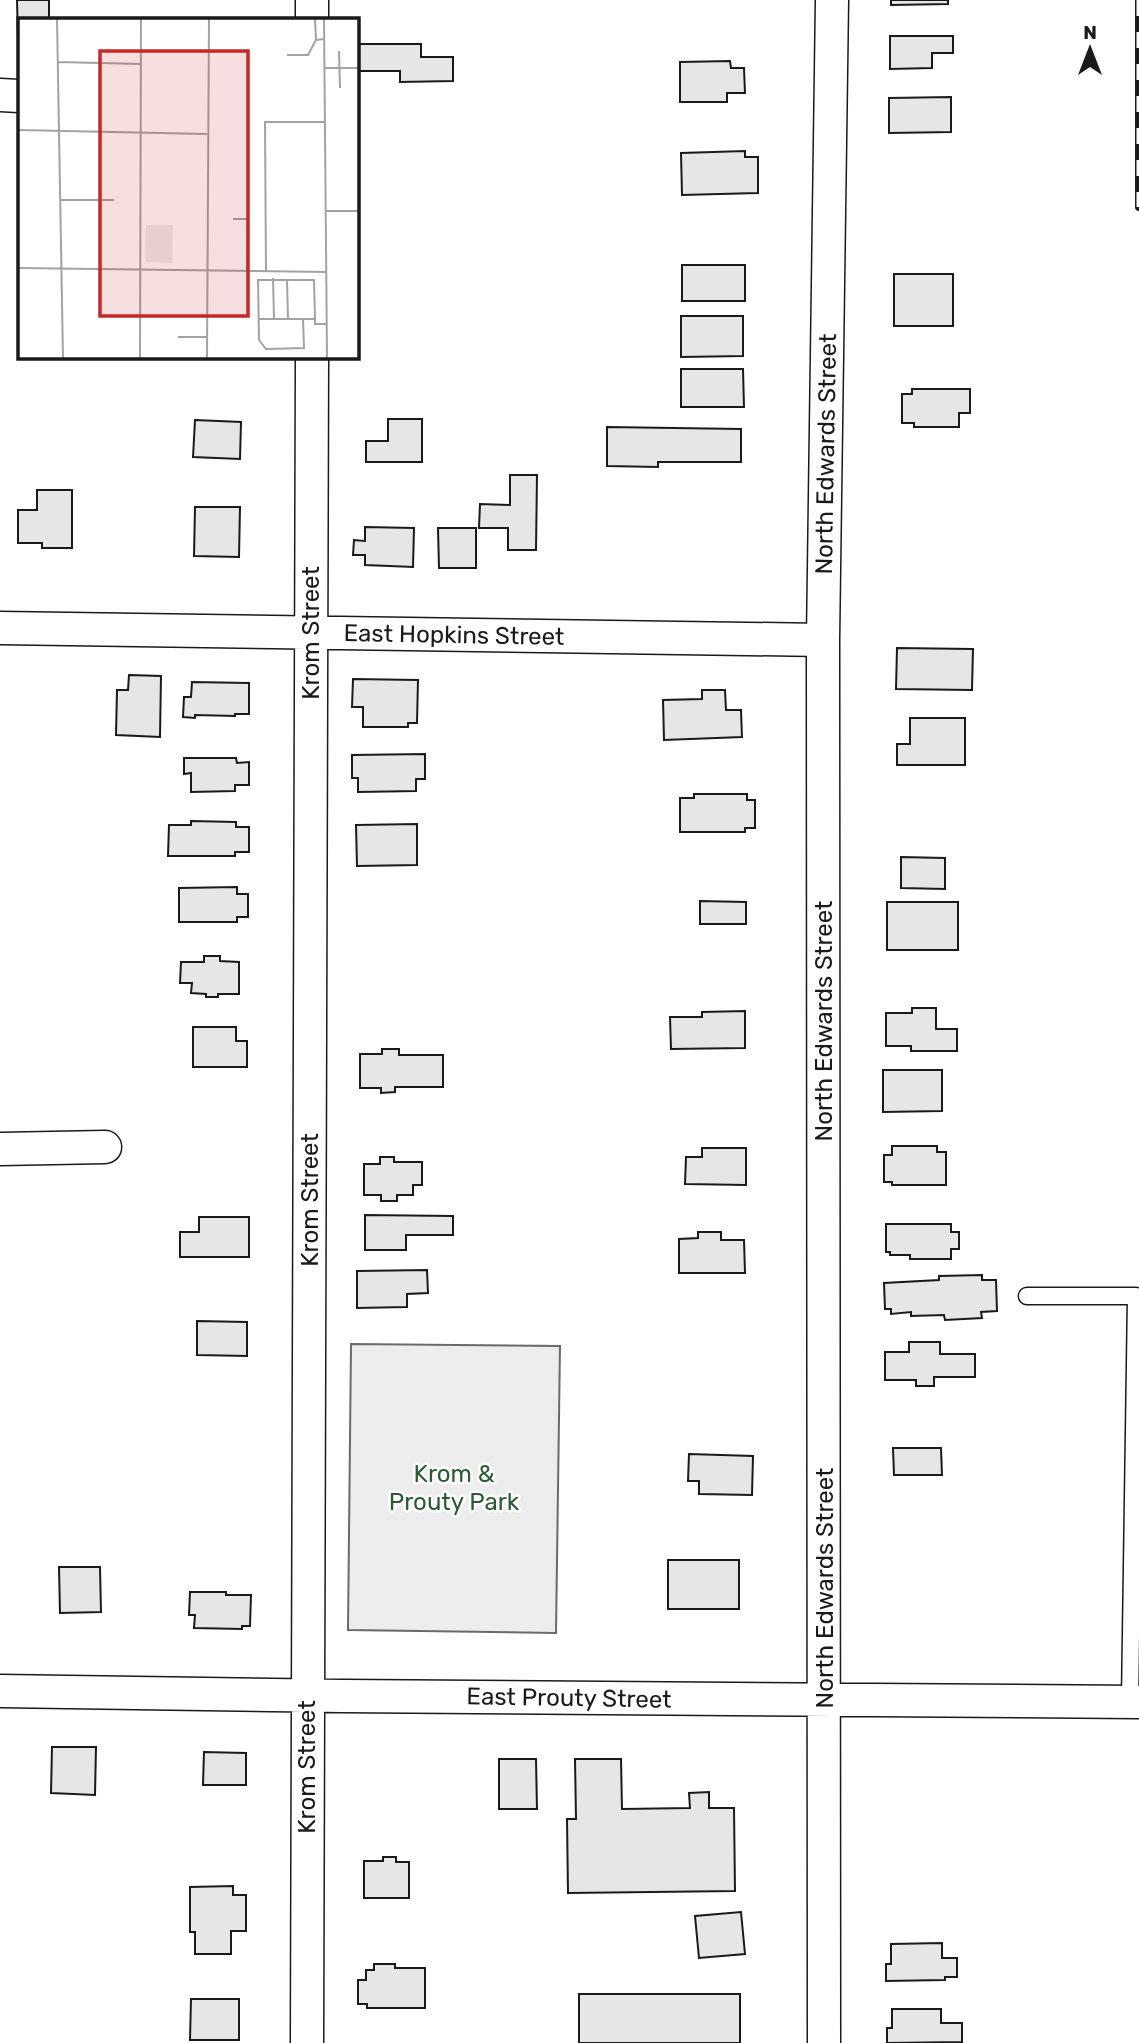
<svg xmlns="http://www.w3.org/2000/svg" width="1139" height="2043" font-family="Rubik,sans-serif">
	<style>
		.built { fill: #ededed; stroke: #6a6a6a; stroke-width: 2 }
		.building { fill: #e6e6e6; stroke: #1a1a1a; stroke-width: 2 }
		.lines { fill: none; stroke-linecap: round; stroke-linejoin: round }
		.service-casing { stroke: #1a1a1a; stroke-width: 19 }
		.minor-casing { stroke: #1a1a1a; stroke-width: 35 }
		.service { stroke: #fff; stroke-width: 16 }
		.minor { stroke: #fff; stroke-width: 32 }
		.rail-casing { stroke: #1a1a1a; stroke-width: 8 }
		.rail { stroke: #fff; stroke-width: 5; stroke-dasharray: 16; stroke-linecap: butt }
		.labels { text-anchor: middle; stroke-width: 5; stroke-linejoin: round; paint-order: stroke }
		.street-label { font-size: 24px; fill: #1a1a1a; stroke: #fff }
		.park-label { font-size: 24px; fill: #2b5a34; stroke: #fff }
		.inset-road { fill: none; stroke: #a3a3a3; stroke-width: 2 }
		.view { fill: #c62828; fill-opacity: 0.15; stroke: #c62828; stroke-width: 3.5 }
		.inset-edge { fill: none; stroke: #1a1a1a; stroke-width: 3.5 }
	</style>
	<rect width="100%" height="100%" fill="#fff"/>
	<!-- built -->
	<path class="built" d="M351,1344L560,1346L556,1633L348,1630Z"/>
	<!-- building -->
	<path class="building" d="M17,0H49V19H19V39H18Z
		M891,0H948V4L891,5Z
		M890,36H953V53H932V68L890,69Z
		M357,44H421V57H453V81L400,82V71H357Z
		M730,61L731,68H744L745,93H727V102H680V62Z
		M951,97V132L889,133V98Z
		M745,151V157H758V193L682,195L681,153Z
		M682,265H745V301H682Z
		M894,274H953V326H894Z
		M681,316H743V356L681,357Z
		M681,369H743L744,407H681Z
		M912,389H970V413H959V427H914V423H902V394H912Z
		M388,419H422V462H366V441H388Z
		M195,420L241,422L240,459L193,457Z
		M607,427L741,429V462H658V467L607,466Z
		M510,475H537L536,550H508V528H479L480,504L510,505Z
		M37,490H72V548H42V543H18V510H37Z
		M195,507H240L239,557L194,556Z
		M365,527L414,528L413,567L365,565V555H353L354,540L365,541Z
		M438,528H476V568H439Z
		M897,648L973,649L972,690L896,689Z
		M129,675L161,676L160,737L116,735L117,690H128Z
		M353,679L418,680L417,723H408V727H363V707H352Z
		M192,682L249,683V714H235V716L195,715V718L183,717L184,697H191Z
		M702,690H725L726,710H741L742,737L664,740L663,700L702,699Z
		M910,718H965V765H897V744H910Z
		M425,754V779H416V791L358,792V778H352V755Z
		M184,758H236L237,763L249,762V785H235V791L191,792V773L184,774Z
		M694,794H747V800H755V828H745V832H680V798H694Z
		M191,821L236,822V827H249V852H235V856H168L169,825H191Z
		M417,824V865L357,866L356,825Z
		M901,857L945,858V889L901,888Z
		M237,887V894H248V917H237V922H179V888Z
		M700,901L746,902V924H700Z
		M887,902H958V950H887Z
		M204,956H220V961L239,962V994H218V997H206V994L191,993L192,983H180L181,962H204Z
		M912,1008H936V1029H957V1051H911V1046H886V1013H912Z
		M745,1011V1048L671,1049L670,1017H702V1012Z
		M193,1027H236V1041H247V1067H193Z
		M382,1049H399V1055H443V1087H395V1092L381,1093V1088H360V1054H382Z
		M883,1070H942V1111L883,1112Z
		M892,1146H937V1152H946V1185H892V1182H884V1155H892Z
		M702,1148H746V1185L685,1184L686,1157H702Z
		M380,1157H394V1162H422V1185H413V1195H397V1201H381V1195H364V1164H380Z
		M365,1215L453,1216V1235H406V1250H365Z
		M199,1217H249V1257H180V1232H199Z
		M886,1224H951V1232H959V1249H951V1259H910V1255H890V1252H886Z
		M698,1232H721V1240H744L745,1273H679V1239L698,1238Z
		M427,1270L428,1293L407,1294V1307L357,1308V1271Z
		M982,1275V1280H996L997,1311L981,1312L982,1318L945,1320L944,1315L911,1316V1312L891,1314V1309H885L884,1283L939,1280V1276Z
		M197,1321L247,1322V1356L197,1355Z
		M909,1342H940V1354H975V1377H934V1386H916V1380H885V1352H909Z
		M893,1448H941L942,1475H894Z
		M689,1454L753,1456L752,1495L699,1494V1481H688Z
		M668,1560H739V1609H668Z
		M59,1567H100L101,1612L60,1613Z
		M190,1592H226V1595H251L250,1626H242V1629L194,1628L195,1615H189Z
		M52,1747H96L95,1795L51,1793Z
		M204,1752L246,1753V1785H203Z
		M499,1759H536L537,1809H499Z
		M575,1759H621L622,1809L690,1808L689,1793L709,1792V1808H734L735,1891L568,1893L567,1819H576Z
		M383,1857H396V1862H409V1898H364V1861H383Z
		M233,1886V1895H246V1931H231V1954H195V1932H190V1887Z
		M741,1912L745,1954L699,1958L695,1916Z
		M942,1943V1958H957V1977H945V1980L886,1981V1964H891V1944Z
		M374,1964H395V1968H425V2008H367V2004H358V1980H366V1970H374Z
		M579,1994H740V2043H579Z
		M191,1999H239V2040H190Z
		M892,2009H941V2023H962V2042L887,2043V2028H892Z"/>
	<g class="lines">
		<defs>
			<path id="service" d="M1027,1296H1136L1130,1702"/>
			<path id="minor" d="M312,0V19
				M0,95L19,96
				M0,628L823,640
				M0,1149L105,1147
				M0,1691L343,1696L1139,1702
				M307,2043L312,357
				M824,2043L823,640L832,0"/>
		</defs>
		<!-- service casing -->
		<use href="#service" class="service-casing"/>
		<!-- minor casing -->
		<use href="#minor" class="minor-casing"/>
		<!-- service -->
		<use href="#service" class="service"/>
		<!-- minor -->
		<use href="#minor" class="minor"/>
		<defs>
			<path id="rail" d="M1139,0V207"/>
		</defs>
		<!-- rail casing -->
		<use href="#rail" class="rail-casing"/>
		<!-- rail -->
		<use href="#rail" class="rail"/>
	</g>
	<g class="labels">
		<!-- street labels -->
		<g class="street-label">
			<text transform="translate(826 454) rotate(-89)" y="8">North Edwards Street</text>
			<text transform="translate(311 633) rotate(-90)" y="8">Krom Street</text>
			<text transform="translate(454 635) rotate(1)" y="8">East Hopkins Street</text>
			<text transform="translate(824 1021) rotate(-90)" y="8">North Edwards Street</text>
			<text transform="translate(310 1200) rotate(-90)" y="8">Krom Street</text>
			<text transform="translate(825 1588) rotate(-90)" y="8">North Edwards Street</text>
			<text transform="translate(569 1698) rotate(1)" y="8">East Prouty Street</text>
			<text transform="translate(307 1767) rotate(-90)" y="8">Krom Street</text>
		</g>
		<!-- park labels -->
		<g class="park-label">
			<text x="454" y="1482">Krom &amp;<tspan x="454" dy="28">Prouty Park</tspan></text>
		</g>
	</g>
	<!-- overview -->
	<g transform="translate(18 18)">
		<rect width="341" height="341" fill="#fff"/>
		<path d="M128,207H155L154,245L127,244Z" fill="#ededed"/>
		<path class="inset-road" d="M39,0L45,341M297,0L298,22M306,0L309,341M321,33L322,70M269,37H290L298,22L306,21M40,44L123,46M306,50H342M0,112L189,116M42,182H96M307,193H342M215,201H230L229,254M0,250L308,254M248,254L247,104H307M255,260L256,301M269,262L270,301M241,301H297V306H308M285,301L286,330L248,331L241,322L240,262H296L297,301M160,319H189M122,341L123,0M189,341L191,0"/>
		<path class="view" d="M82,33H230V298H82Z"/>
		<rect width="341" height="341" class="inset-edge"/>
	</g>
	<!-- north arrow -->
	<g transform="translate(1090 49)" stroke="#ffffff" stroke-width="5" paint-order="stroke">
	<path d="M0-5L12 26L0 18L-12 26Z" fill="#1a1a1a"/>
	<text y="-10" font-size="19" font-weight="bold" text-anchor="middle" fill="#1a1a1a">N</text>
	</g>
</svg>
